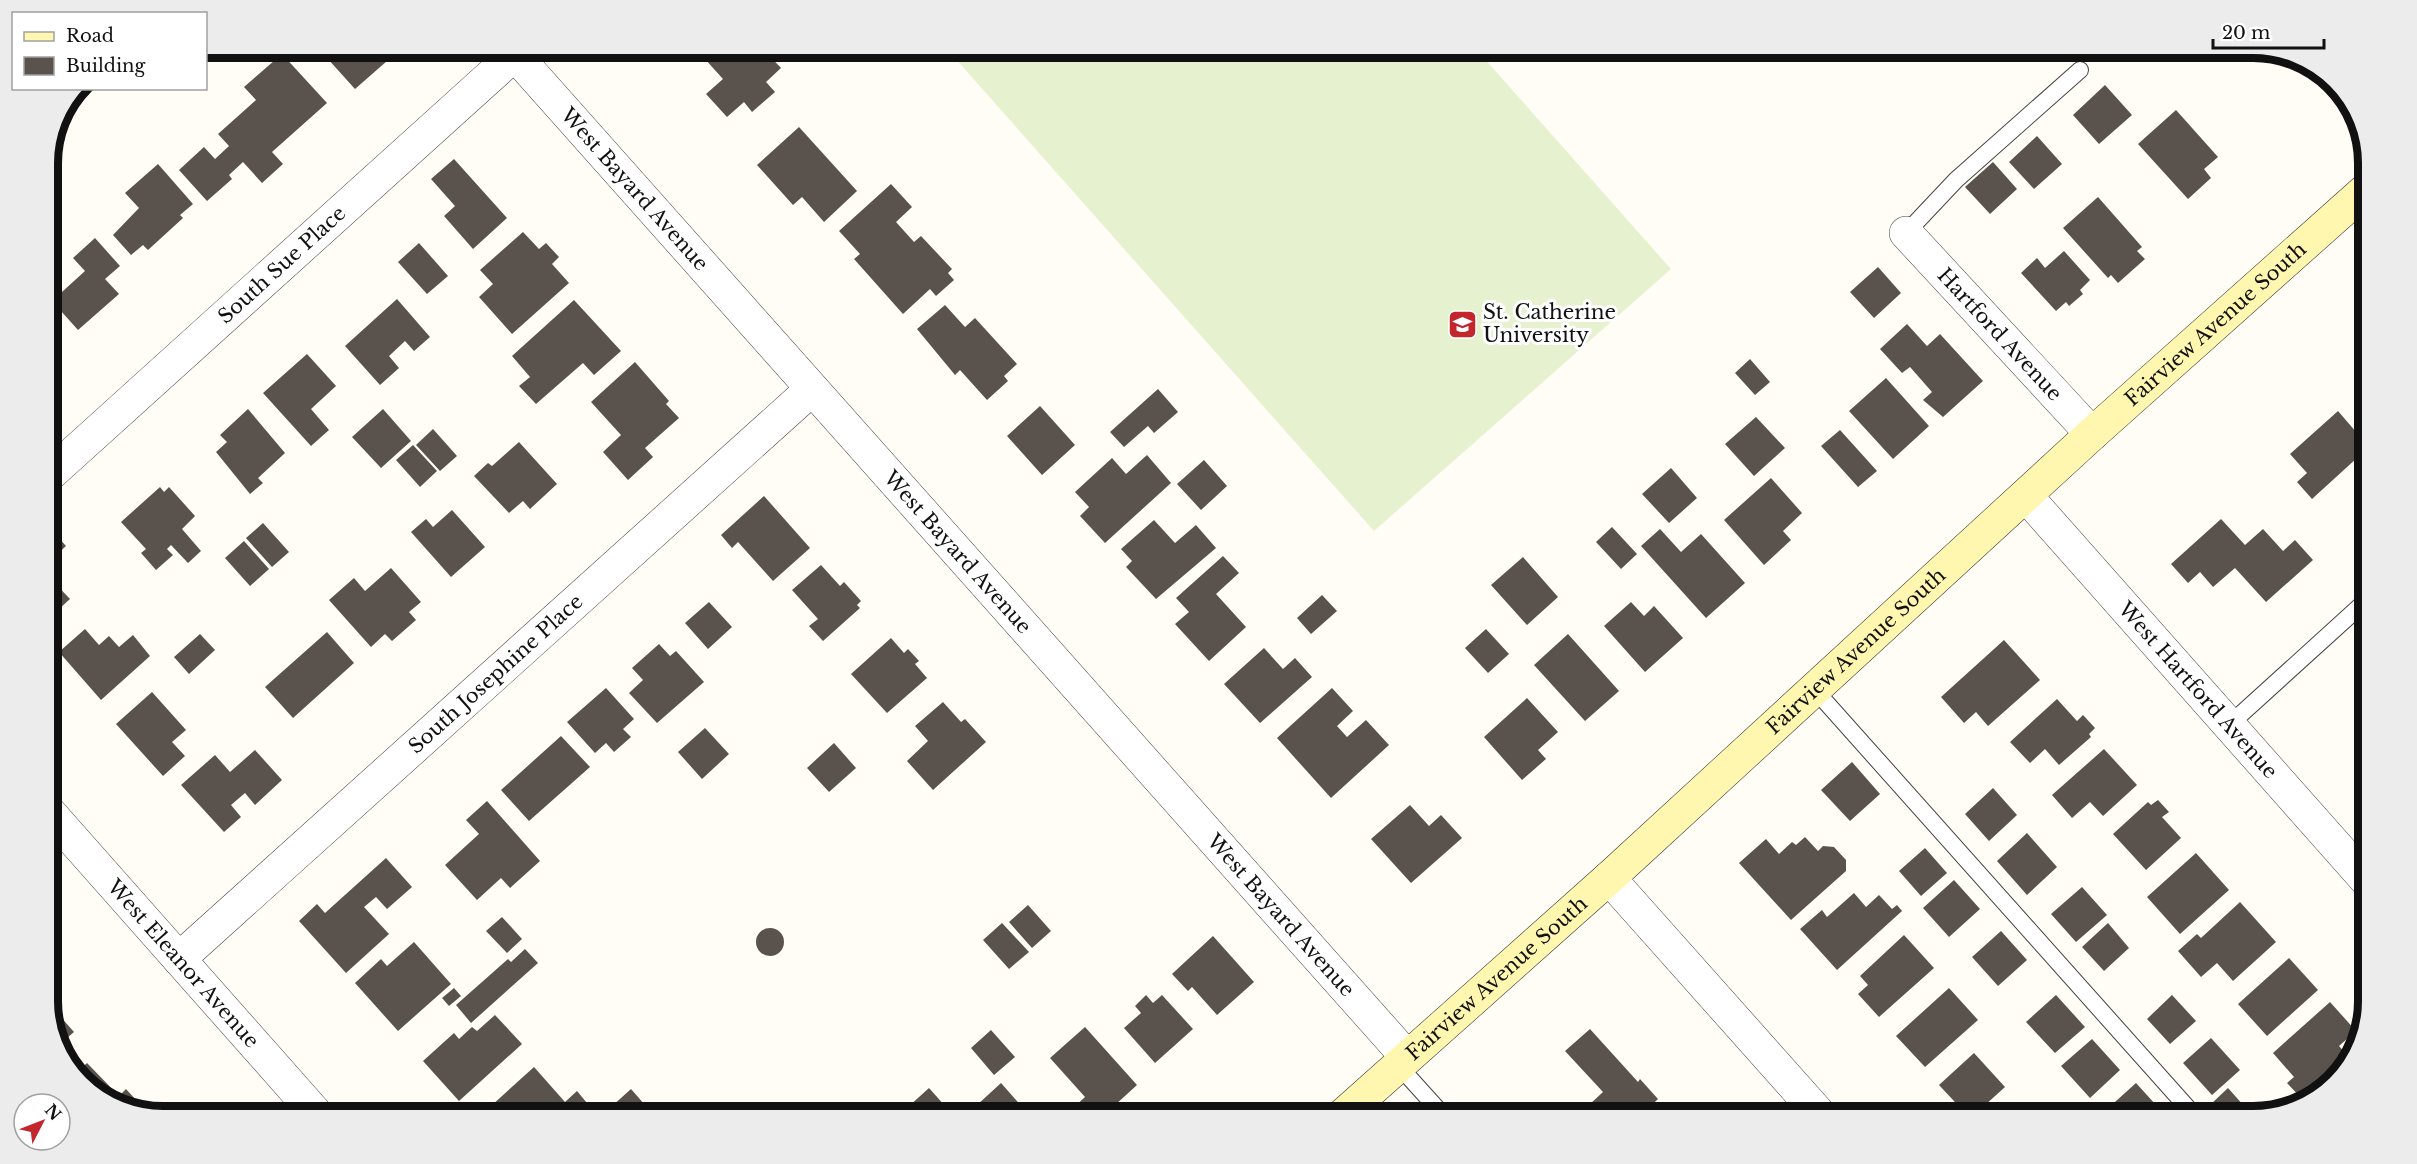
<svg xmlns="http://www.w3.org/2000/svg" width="2417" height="1164" font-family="'Libre Baskerville',serif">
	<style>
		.pitch { fill: #e6f2cf }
		.building { fill: #5a524d }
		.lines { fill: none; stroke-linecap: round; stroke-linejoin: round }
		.lane-casing { stroke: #444; stroke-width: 18 }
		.street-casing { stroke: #444; stroke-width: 34 }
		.secondary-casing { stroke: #333; stroke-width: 34 }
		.lane { stroke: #fff; stroke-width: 16 }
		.street { stroke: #fff; stroke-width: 33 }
		.secondary { stroke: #fff6b0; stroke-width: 33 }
		.labels { text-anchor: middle; stroke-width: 6; stroke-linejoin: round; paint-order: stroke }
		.street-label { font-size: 20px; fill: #111; stroke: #fff }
		.poi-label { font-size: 20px; fill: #111; stroke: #fff; text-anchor: start }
		.rim { fill: none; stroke: #111; stroke-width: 8 }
	</style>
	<rect width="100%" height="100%" fill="#fffdf5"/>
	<!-- pitch -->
	<path class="pitch" d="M946,48H1475L1671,269L1374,531Z"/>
	<!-- building -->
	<path class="building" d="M318,48H390L395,54L355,89Z
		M695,48H762L781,68L766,82L775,92L752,112L744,102L727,117L706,94L723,79Z
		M282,54L327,103L272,152L283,164L262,183L243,162L229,175L232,179L207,201L179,170L204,147L215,159L229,146L218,134L256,100L244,87Z
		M2105,85L2132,115L2099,144L2073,115Z
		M2176,110L2218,157L2204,169L2211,178L2188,199L2138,144Z
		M799,127L857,191L824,222L802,197L793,205L757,165Z
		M2037,136L2062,164L2034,189L2009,162Z
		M454,159L507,218L473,249L444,216L455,206L431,179Z
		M1993,162L2017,189L1990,214L1965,187Z
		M158,164L193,204L180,215L183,218L148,250L143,245L131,255L113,235L139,208L125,193Z
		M891,184L912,207L896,222L914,242L921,236L952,269L948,273L954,280L936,296L930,289L903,314L854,259L860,254L839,231Z
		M2098,197L2142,247L2137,251L2145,259L2118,283L2111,275L2108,278L2063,228Z
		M523,232L539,249L546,243L559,257L552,264L569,283L512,334L479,297L493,284L480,270Z
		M95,238L120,266L105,279L119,294L78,330L52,301L85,271L73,258Z
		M419,243L448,276L427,294L398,262Z
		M2064,251L2090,280L2080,290L2083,294L2069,306L2066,302L2056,311L2021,273L2037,258L2045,268Z
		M1878,267L1901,293L1874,318L1850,292Z
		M397,299L430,337L414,351L405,341L389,356L399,368L380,385L345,346Z
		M574,300L621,351L594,375L583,363L536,404L519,386L530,377L512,356Z
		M945,305L965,327L975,318L1017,364L1004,376L1008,381L987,400L960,370L955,375L917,329Z
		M48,323L62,338L48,351Z
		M1907,324L1927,346L1940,334L1983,381L1943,417L1923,400L1932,392L1910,367L1902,373L1880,349Z
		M307,354L336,386L311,409L329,430L311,446L263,393Z
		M1750,359L1770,382L1755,395L1735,373Z
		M635,362L669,401L666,404L679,418L645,448L653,457L628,480L603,452L621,435L591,402Z
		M1886,378L1929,426L1893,459L1849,411Z
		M2369,381V410L2355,394Z
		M1158,389L1178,412L1154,433L1148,426L1124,447L1110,432Z
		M1040,406L1075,445L1042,475L1007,436Z
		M248,409L285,453L258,478L263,483L250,494L216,452L227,442L220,435Z
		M383,409L411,441L381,468L352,437Z
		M2338,411L2369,447L2312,499L2297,482L2307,473L2290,454Z
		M1756,417L1785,448L1754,476L1725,444Z
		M433,429L457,456L440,471L416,445Z
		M1840,430L1877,471L1858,487L1821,446Z
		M519,442L557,484L530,509L523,501L509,513L474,476L488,463L492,466Z
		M413,445L437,471L420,487L396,460Z
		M1147,455L1171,483L1105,543L1080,516L1089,507L1075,492L1112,458L1126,474Z
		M1204,460L1227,486L1201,510L1177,484Z
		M1671,468L1697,498L1669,523L1642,494Z
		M1771,478L1802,513L1783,531L1791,540L1764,565L1724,520Z
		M160,487L164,492L169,487L195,516L182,529L201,551L188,563L171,545L167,549L173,555L156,570L141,553L146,549L121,522Z
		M764,496L810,548L773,581L738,542L732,548L721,535Z
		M452,510L485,547L451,577L411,532L426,519L433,527Z
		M2221,519L2245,545L2263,529L2283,551L2295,540L2313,560L2266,602L2235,568L2213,587L2200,572L2188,583L2171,564Z
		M1154,520L1175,543L1196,525L1216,548L1156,599L1126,567L1132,561L1121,549Z
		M263,523L289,552L272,567L246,538Z
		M1612,527L1637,554L1621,569L1596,542Z
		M1660,529L1681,552L1701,534L1745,583L1706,618L1641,546Z
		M57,536L66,546L53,558L48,554V543Z
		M244,541L269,569L250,586L225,558Z
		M1223,556L1239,573L1216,594L1246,627L1209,661L1175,624L1189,612L1176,598Z
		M1523,557L1558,597L1527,625L1491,585Z
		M821,565L840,586L844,582L861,601L857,605L860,608L823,641L809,626L818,619L792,590Z
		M391,568L421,602L409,612L416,620L392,641L385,634L371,647L329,600L354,578L365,591Z
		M48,576L70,599L48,619Z
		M1322,595L1337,611L1311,634L1297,618Z
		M709,602L732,627L708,649L685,623Z
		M1631,602L1644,616L1654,606L1683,638L1645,672L1604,626Z
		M85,629L99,645L109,636L119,647L133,635L150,656L101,700L59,652Z
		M1486,629L1509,654L1488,673L1465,648Z
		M327,632L354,663L293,718L265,687Z
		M200,634L215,650L189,674L174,657Z
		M1568,634L1619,691L1585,721L1534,665Z
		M891,638L904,653L908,649L919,661L915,664L927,678L887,713L851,674Z
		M2004,640L2040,680L1988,726L1976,712L1964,723L1941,697Z
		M659,644L670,656L676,651L704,682L657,723L629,693L643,680L632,668Z
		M1264,648L1283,669L1295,658L1312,677L1260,723L1224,684Z
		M606,688L634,719L623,729L631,737L614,752L606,743L595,753L567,722Z
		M1332,688L1353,711L1337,726L1347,737L1366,720L1389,745L1331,798L1277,738Z
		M152,692L186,730L172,742L185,756L163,776L116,724Z
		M1527,698L1558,732L1538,750L1546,759L1522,780L1484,737Z
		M2057,699L2077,721L2083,715L2095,728L2089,734L2091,737L2059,765L2045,749L2030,763L2010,742Z
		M943,702L961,722L965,719L986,742L933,790L907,761L928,741L915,726Z
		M705,728L729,754L702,779L678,752Z
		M561,736L590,767L529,821L501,790Z
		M834,743L856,768L829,792L807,768Z
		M2104,749L2137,785L2103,816L2090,802L2072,818L2052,795Z
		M255,750L282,780L255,805L245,793L231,805L241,817L224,832L181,785L215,755L230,772Z
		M1852,762L1880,794L1850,821L1821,790Z
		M1993,788L2017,815L1989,841L1965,814Z
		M2158,800L2169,812L2162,817L2181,838L2146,870L2113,834L2148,802L2151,805Z
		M487,801L540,861L510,888L501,878L477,900L445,865L479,834L466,820Z
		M1410,805L1429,826L1441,815L1462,838L1411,883L1371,839Z
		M2027,833L2057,867L2027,895L1997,861Z
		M1805,837L1818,851L1823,846L1834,847L1846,860V871L1791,920L1739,863L1766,839L1779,854L1792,842L1796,845Z
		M1925,848L1947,873L1921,896L1899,871Z
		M2196,853L2229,890L2180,934L2147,897Z
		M386,858L412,887L387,909L376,897L364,907L389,934L346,973L299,921L317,904L325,913Z
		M1954,880L1980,909L1949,937L1923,908Z
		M2082,887L2107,915L2076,942L2051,914Z
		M1854,893L1866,907L1879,895L1892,909L1897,905L1902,911L1837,970L1800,929L1822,910L1827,917Z
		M2240,902L2276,942L2233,981L2217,963L2201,977L2178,951L2197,934L2201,938Z
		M1028,905L1051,931L1032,948L1009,922Z
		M502,917L522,939L507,953L486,931Z
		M1002,923L1029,952L1009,969L983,940Z
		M2108,923L2129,948L2104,971L2082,947Z
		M756 942a14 14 0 1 1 28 0a14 14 0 1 1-28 0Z
		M2001,931L2027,960L1998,986L1972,957Z
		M1904,935L1934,968L1879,1017L1858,994L1868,985L1860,976Z
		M1213,936L1254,982L1217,1015L1192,987L1188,991L1172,974Z
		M414,942L451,984L398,1031L355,983L381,959L387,966Z
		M525,949L538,963L471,1023L456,1005L508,959L511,962Z
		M2289,958L2318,990L2267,1036L2238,1004Z
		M454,988L461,996L449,1006L442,998Z
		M1949,988L1978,1020L1925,1067L1896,1036Z
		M48,995L55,1003L51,1006L74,1032L60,1044L48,1009Z
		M1146,995L1153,1003L1162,995L1193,1029L1155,1063L1124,1028L1141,1013L1135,1006Z
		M2056,995L2085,1027L2055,1053L2026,1022Z
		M2172,995L2196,1021L2170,1044L2147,1019Z
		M2330,1002L2356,1031L2339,1046L2347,1055L2322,1077L2325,1080L2303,1100L2287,1083L2294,1077L2273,1053Z
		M495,1015L522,1044L459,1101L423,1061L454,1033L459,1039L472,1027L477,1031Z
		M1085,1027L1137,1085L1103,1116H1076L1071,1110L1085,1097L1050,1058Z
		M1590,1029L1638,1082L1640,1079L1658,1099L1640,1116H1577L1603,1092L1565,1051Z
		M991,1030L1015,1057L994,1075L971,1048Z
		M2211,1038L2240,1070L2212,1095L2183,1063Z
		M2092,1039L2120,1070L2090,1098L2061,1066Z
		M1974,1053L2005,1087L1973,1116H1968L1939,1085Z
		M87,1063L119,1096L126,1089L147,1112L113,1104L76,1073Z
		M534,1067L565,1102L577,1091L587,1103L572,1116H480Z
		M1001,1083L1025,1110L1032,1104L1043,1116H987L977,1105Z
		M2136,1083L2166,1116H2109L2105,1111Z
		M929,1088L954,1116H898Z
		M2228,1088L2253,1116H2222L2211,1104Z
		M631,1089L645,1105L633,1116H601Z"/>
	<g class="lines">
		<defs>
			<path id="lane" d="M1906,233L1956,180L2080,70
				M1815,690L2195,1116
				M2229,725L2369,598
				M1398,1065L1444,1116"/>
			<g id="street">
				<path id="s1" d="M509,48L1407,1057"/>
				<path id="s2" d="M1906,233L2092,434"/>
				<path id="s3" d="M48,476L515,54"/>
				<path id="s4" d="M2027,497L2369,883"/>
				<path id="s5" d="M48,811L318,1116"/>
				<path d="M1609,878L1821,1116"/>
				<path id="s6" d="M179,959L812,389"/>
			</g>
			<g id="secondary">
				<path id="s7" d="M1342,1116L1609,878L2092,434L2369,187"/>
			</g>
		</defs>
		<!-- lane casing -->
		<use href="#lane" class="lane-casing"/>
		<!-- street casing -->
		<use href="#street" class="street-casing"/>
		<!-- secondary casing -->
		<use href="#secondary" class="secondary-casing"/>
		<!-- lane -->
		<use href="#lane" class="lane"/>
		<!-- street -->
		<use href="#street" class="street"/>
		<!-- secondary -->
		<use href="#secondary" class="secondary"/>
	</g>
	<!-- icons -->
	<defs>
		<symbol id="university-square" viewBox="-11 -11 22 22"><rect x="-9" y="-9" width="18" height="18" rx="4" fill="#c4262e" stroke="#fff"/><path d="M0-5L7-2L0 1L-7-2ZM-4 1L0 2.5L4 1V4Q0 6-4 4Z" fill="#fff"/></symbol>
	</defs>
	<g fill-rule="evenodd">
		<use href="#university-square" x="1446" y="308" width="33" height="33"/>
	</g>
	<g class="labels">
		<!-- street labels -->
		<g class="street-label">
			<text dy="7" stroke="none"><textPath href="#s1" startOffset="189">West Bayard Avenue</textPath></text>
			<text dy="7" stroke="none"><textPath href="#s3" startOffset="315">South Sue Place</textPath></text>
			<text dy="7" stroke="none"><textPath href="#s7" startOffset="1179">Fairview Avenue South</textPath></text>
			<text dy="7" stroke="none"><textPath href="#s2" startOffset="138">Hartford Avenue</textPath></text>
			<text dy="7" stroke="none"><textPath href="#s1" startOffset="675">West Bayard Avenue</textPath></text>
			<text dy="7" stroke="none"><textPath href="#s7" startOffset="693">Fairview Avenue South</textPath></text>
			<text dy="7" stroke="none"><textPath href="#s6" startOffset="426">South Josephine Place</textPath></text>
			<text dy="7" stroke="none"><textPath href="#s4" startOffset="258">West Hartford Avenue</textPath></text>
			<text dy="7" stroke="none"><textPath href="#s1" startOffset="1161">West Bayard Avenue</textPath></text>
			<text dy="7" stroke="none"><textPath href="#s5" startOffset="204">West Eleanor Avenue</textPath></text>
			<text dy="7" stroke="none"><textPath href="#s7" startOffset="207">Fairview Avenue South</textPath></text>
		</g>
		<!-- poi labels -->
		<g class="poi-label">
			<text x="1483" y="319">St. Catherine<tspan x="1483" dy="23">University</tspan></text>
		</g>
	</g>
	<!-- crop -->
	<path d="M0 0H2417V1164H0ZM163 58H2253A105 105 0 0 1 2358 163V1001A105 105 0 0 1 2253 1106H163A105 105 0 0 1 58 1001V163A105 105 0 0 1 163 58Z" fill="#ececec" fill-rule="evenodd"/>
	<path class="rim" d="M163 58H2253A105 105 0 0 1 2358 163V1001A105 105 0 0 1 2253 1106H163A105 105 0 0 1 58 1001V163A105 105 0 0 1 163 58Z"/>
	<!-- legend -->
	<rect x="12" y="12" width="195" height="78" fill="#ffffff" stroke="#a0a0a0" stroke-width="1.5"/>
	<rect x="24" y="32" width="30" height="9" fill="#fff6b0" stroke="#a0a0a0" stroke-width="1.5"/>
	<text x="66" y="42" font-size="18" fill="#111111">Road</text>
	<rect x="24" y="57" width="30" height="18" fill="#5a524d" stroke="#a0a0a0" stroke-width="1.5"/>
	<text x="66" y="72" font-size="18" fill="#111111">Building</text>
	<!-- north arrow -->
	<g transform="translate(42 1122) rotate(48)"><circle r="28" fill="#ffffff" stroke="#a0a0a0" stroke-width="1.5"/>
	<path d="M0-4.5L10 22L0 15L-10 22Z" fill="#c4262e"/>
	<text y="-9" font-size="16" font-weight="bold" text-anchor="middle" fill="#111111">N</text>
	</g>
	<!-- scale -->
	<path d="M2213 39v9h111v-9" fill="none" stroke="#111111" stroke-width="3"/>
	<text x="2222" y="39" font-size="18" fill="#111111" stroke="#ffffff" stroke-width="4.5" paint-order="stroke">20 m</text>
</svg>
